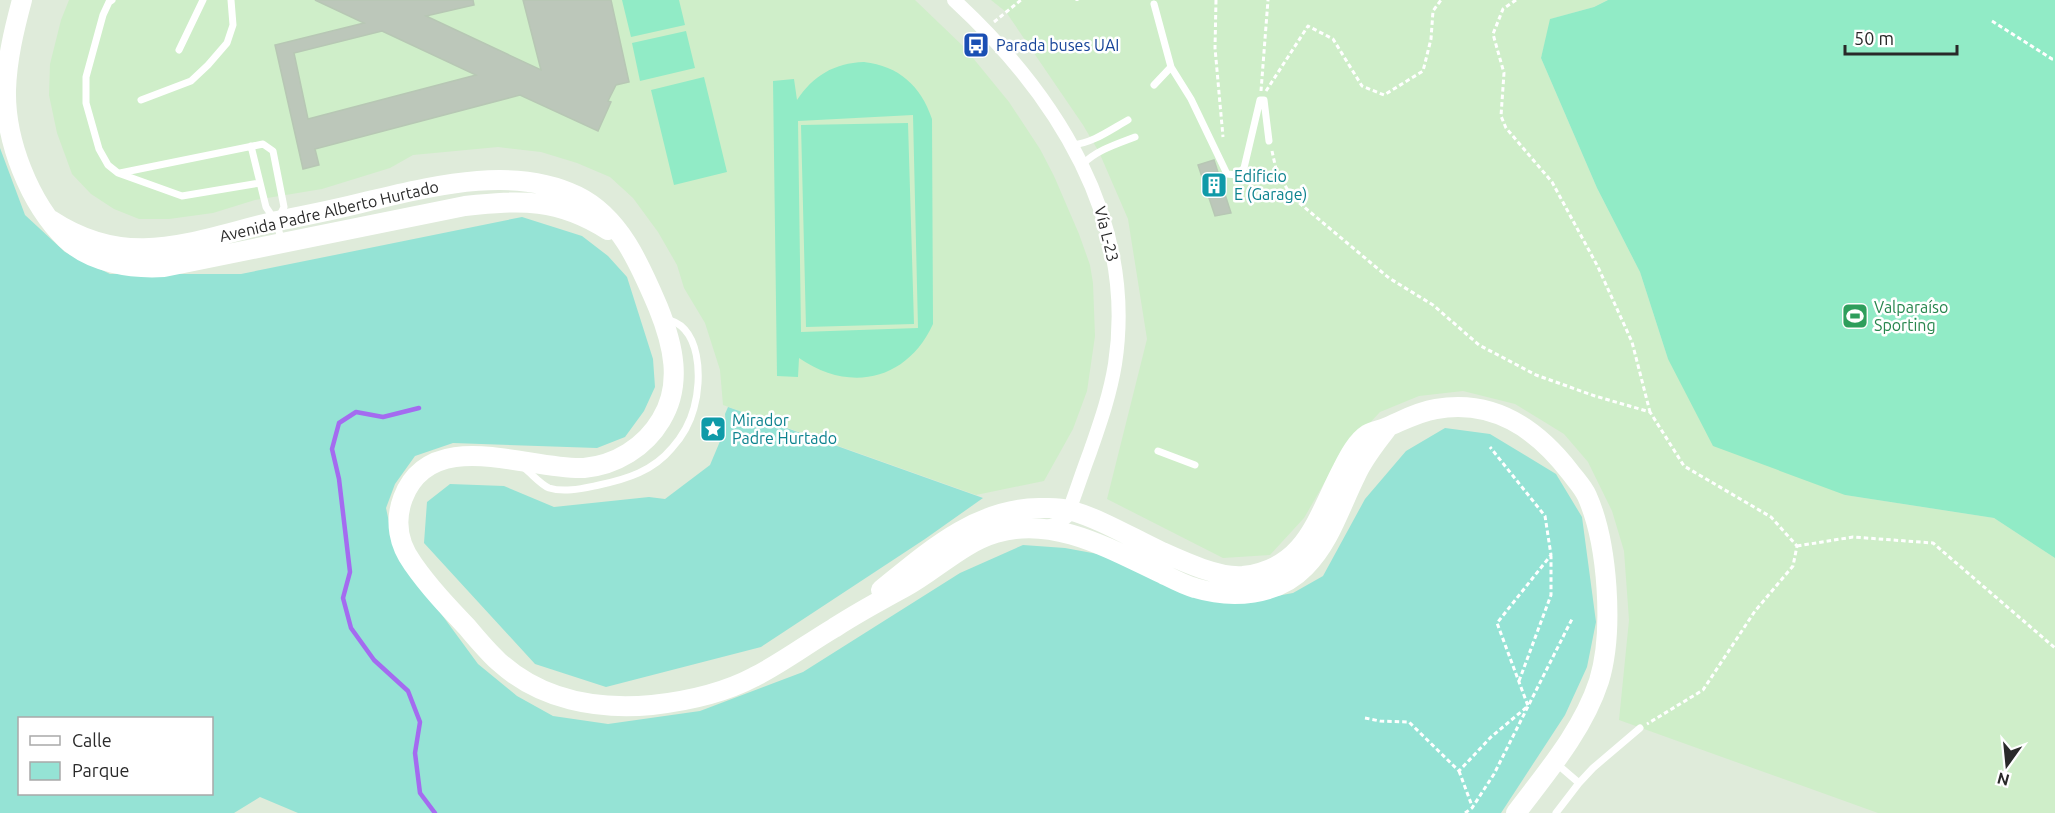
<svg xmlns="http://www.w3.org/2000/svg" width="2055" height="813" font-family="Ubuntu,sans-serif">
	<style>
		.education { fill: #cfeec9 }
		.green { fill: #95e3d5; fill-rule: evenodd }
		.pitch { fill: #91ebc6; fill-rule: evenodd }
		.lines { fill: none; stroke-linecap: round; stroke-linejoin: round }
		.stream { stroke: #a46bf0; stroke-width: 4.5 }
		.building { fill: #bcc7ba; stroke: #b7c7b4; stroke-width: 1.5; fill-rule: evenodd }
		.path { stroke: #fff; stroke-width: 3; stroke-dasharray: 4.5 3; stroke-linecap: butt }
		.service { stroke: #fff; stroke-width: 7 }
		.minor { stroke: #fff; stroke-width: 14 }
		.secondary { stroke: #fff; stroke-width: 20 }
		.labels { text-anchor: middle; stroke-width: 5; stroke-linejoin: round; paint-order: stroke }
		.transit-label { font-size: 16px; fill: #164399; stroke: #fff; text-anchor: start }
		.culture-label { font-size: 16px; fill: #0d838f; stroke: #fff; text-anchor: start }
		.street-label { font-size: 16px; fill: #292929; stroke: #fff }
		.leisure-label { font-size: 16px; fill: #27864d; stroke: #fff; text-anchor: start }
	</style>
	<rect width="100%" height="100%" fill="#dfebda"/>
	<!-- education -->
	<path class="education" d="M69,0H915L964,47L1009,102L1040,149L1054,176L1079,234L1090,265L1093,283L1095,336L1087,391L1073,429L1044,481L976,495L723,405L720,370L705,323L684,288L677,265L658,232L633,198L610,177L577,163L541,152L498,147L413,155L390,168L322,189L255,200L213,213L169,219H139L114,209L91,194L72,174L57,133L49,95L50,64L61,20Z
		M991,0H1608L1594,7L1551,19L1541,58L1597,188L1640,272L1668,359L1845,495L1994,518L2055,558V813H1878L1619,720L1629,620L1624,551L1612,511L1588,462L1564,434L1515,404L1463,391L1419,396L1380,412L1341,454L1304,518L1270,555L1223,558L1107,499L1147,339L1128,219L1099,152L1083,125L1006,12Z"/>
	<!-- green -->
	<path class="green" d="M0,148L25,215L65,252L110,274H241L522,217L582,236L608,256L627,277L653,359L655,387L644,411L625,437L597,448L453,443L415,456L395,484L386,508L395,551L478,664L517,696L553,716L608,724L700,711L803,672L960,573L1023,545L1065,548L1114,557L1245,602L1293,593L1323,576L1365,499L1406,451L1445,428L1490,434L1556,474L1582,517L1596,622L1587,667L1565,715L1501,813H298L260,797L234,813H0ZM20,718H212V794H20Z
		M728,407L983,498L925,539L761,647L606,687L535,664L424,543L427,502L450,484L504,486L554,507L649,497L665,499L710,465L726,427L725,414Z"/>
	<!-- pitch -->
	<path class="pitch" d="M622,0H679L685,25L631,37Z
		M1608,0H2055V558L1994,518L1845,495L1713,446L1668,359L1640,272L1597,188L1541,58L1550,19L1594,7Z
		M686,31L695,68L640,81L632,43Z
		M864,62C899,66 921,86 932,119L933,324C907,381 849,393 799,358L798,377L777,376L773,81L794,79L797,100C813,76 834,63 864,62ZM913,115L918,328L801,332L798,121Z
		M704,77L727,172L674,185L651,90Z
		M908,123L914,324L806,327L801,125Z"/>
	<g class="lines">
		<!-- stream -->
		<path class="stream" d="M419,408L383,417L356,412L339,423L332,449L339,479L350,572L343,598L351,628L374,660L408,691L420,722L415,753L420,793L435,813"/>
	</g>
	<!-- building -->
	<path class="building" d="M315,0H473L474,5L426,16L541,70L523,0H611L629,82L616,85L608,101L611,102L598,131L520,95L315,149L319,165L303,169L275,45L364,23ZM382,31L476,75L308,119L294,53Z
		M1214,160L1231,213L1215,216L1198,165Z"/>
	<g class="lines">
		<!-- path -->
		<path class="path" d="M1077,0V1
			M1216,0L1215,48L1223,137
			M1516,0L1503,9L1493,34L1504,73L1501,116L1506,128L1552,182L1598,267L1632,342L1650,412
			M1992,21L2052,59H2055
			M994,22L1021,0
			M1261,91L1268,0
			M1266,91L1308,26L1333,39L1362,86L1384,95L1423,71L1431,39L1433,11L1441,0
			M1272,151L1276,169L1291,196L1389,278L1433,305L1479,345L1536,375L1595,396L1650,412L1684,466L1771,517L1797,546L1793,566L1755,611L1703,690L1647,724
			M1797,546L1853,537L1933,543L2055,648
			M1519,681L1551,595V556
			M1365,718L1380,721L1409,722L1459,771L1491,737L1528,706L1497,623L1551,555L1545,516L1490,447
			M1459,771L1472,806
			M1465,813L1472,808L1494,774L1573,617"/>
		<!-- service -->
		<path class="service" d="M112,0L109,2L103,15L86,77V103L99,149L108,165L118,173L182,196L260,183
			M1154,4L1171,67L1154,85
			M179,50L203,0
			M1171,67L1191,99L1227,174L1237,175L1244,168L1260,100H1264L1269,141
			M141,100L191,81L208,65L227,43L233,25L231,0
			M1072,145C1093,143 1110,130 1128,120
			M251,146L266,207L276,222L282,241
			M1083,164C1097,150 1117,144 1135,137
			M120,173L263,144L273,151L284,207L279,217
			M1158,451L1195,465
			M524,468C531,473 541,485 549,488C565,493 584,488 599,485C627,479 653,471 672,448C682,437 690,423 694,408C702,380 702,324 664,319
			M1557,764L1579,783L1593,768L1640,728
			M1556,813L1579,783"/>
		<!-- minor -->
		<path class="minor" d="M954,0C1056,94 1137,220 1115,364C1110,395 1100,423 1090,452C1082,473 1075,495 1067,516L1057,524L1044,528"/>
		<!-- secondary -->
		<path class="secondary" d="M22,0C14,30 7,59 6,90C5,140 29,203 66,239C91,263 132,269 164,267L465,206C521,200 558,198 608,230
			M51,220C130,272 194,240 277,221C308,215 338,209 369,201C433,186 514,165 577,196C620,217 640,265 658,307C673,344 683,384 661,420C645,447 616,465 584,468C529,471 431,424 403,498C394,522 399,545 413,564C429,587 448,607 467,627C477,639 487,651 499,662C541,700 597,710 652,705C688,701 722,694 754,677C782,663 807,644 834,628C857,613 881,600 905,587C936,570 962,543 996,533C1053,515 1112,550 1163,574C1173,579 1184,585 1195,588C1232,599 1277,596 1305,567C1330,542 1340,507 1356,475C1364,457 1377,442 1388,427
			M881,590C928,552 975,509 1039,508C1048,508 1059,507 1069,510C1101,519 1132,538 1162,552C1184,562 1219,578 1243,576C1307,569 1317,517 1343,468C1349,456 1357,441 1368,434C1373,431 1380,430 1385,428C1402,421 1417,412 1436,409C1493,399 1536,428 1570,472C1576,480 1583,487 1587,496C1608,543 1614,632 1599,681C1583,730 1547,772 1516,813"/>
	</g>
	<!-- icons -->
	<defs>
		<symbol id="bus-square" viewBox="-11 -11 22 22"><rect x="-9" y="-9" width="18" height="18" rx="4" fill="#1a4fb4" stroke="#fff"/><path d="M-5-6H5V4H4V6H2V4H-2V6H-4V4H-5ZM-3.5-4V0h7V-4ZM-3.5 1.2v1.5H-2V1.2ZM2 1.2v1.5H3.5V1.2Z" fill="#fff"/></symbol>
		<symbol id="building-square" viewBox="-11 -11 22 22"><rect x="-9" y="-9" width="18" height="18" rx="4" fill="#0f9aa8" stroke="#fff"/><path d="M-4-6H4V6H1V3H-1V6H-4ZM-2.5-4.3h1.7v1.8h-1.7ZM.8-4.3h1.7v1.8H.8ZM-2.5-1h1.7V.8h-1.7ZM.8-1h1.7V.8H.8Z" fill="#fff"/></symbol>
		<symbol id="stadium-square" viewBox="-11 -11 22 22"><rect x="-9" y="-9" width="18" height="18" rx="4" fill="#2e9e5b" stroke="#fff"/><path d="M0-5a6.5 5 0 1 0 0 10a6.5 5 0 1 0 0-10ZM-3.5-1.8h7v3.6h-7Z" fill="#fff"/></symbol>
		<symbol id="sight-square" viewBox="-11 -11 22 22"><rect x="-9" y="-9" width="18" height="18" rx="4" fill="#0f9aa8" stroke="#fff"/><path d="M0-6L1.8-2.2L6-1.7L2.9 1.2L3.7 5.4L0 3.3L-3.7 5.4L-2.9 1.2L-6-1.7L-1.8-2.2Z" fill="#fff"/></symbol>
	</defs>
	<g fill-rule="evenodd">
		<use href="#bus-square" x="961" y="30" width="30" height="30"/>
		<use href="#building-square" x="1199" y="170" width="30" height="30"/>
		<use href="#stadium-square" x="1840" y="301" width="30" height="30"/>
		<use href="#sight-square" x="698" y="414" width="30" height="30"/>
	</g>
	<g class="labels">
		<!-- transit labels -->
		<g class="transit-label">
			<text x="996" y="51">Parada buses UAI</text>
		</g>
		<!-- culture labels -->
		<g class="culture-label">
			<text x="1234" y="182">Edificio<tspan x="1234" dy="18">E (Garage)</tspan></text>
			<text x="732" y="426">Mirador<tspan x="732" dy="18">Padre Hurtado</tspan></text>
		</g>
		<!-- street labels -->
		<g class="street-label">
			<text transform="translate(329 211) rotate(-13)" y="6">Avenida Padre Alberto Hurtado</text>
			<text transform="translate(1107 234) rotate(76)" y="6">Vía L-23</text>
		</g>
		<!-- leisure labels -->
		<g class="leisure-label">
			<text x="1874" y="313">Valparaíso<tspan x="1874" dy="18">Sporting</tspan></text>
		</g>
	</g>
	<!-- legend -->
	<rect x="18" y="717" width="195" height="78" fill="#ffffff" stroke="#a9a9a9" stroke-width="1.5"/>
	<rect x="30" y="736" width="30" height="9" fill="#ffffff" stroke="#a9a9a9" stroke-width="1.5"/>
	<text x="72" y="747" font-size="18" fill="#292929">Calle</text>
	<rect x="30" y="762" width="30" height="18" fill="#95e3d5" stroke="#a9a9a9" stroke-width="1.5"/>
	<text x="72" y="777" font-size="18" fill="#292929">Parque</text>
	<!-- north arrow -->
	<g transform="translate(2007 765) rotate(195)" stroke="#ffffff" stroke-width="4.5" paint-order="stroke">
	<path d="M0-4.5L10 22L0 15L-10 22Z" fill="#292929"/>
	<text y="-9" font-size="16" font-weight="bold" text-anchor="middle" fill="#292929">N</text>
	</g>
	<!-- scale -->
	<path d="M1845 45v9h112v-9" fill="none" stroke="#292929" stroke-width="3"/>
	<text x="1854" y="45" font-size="18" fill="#292929" stroke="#ffffff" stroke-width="4.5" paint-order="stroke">50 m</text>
</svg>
